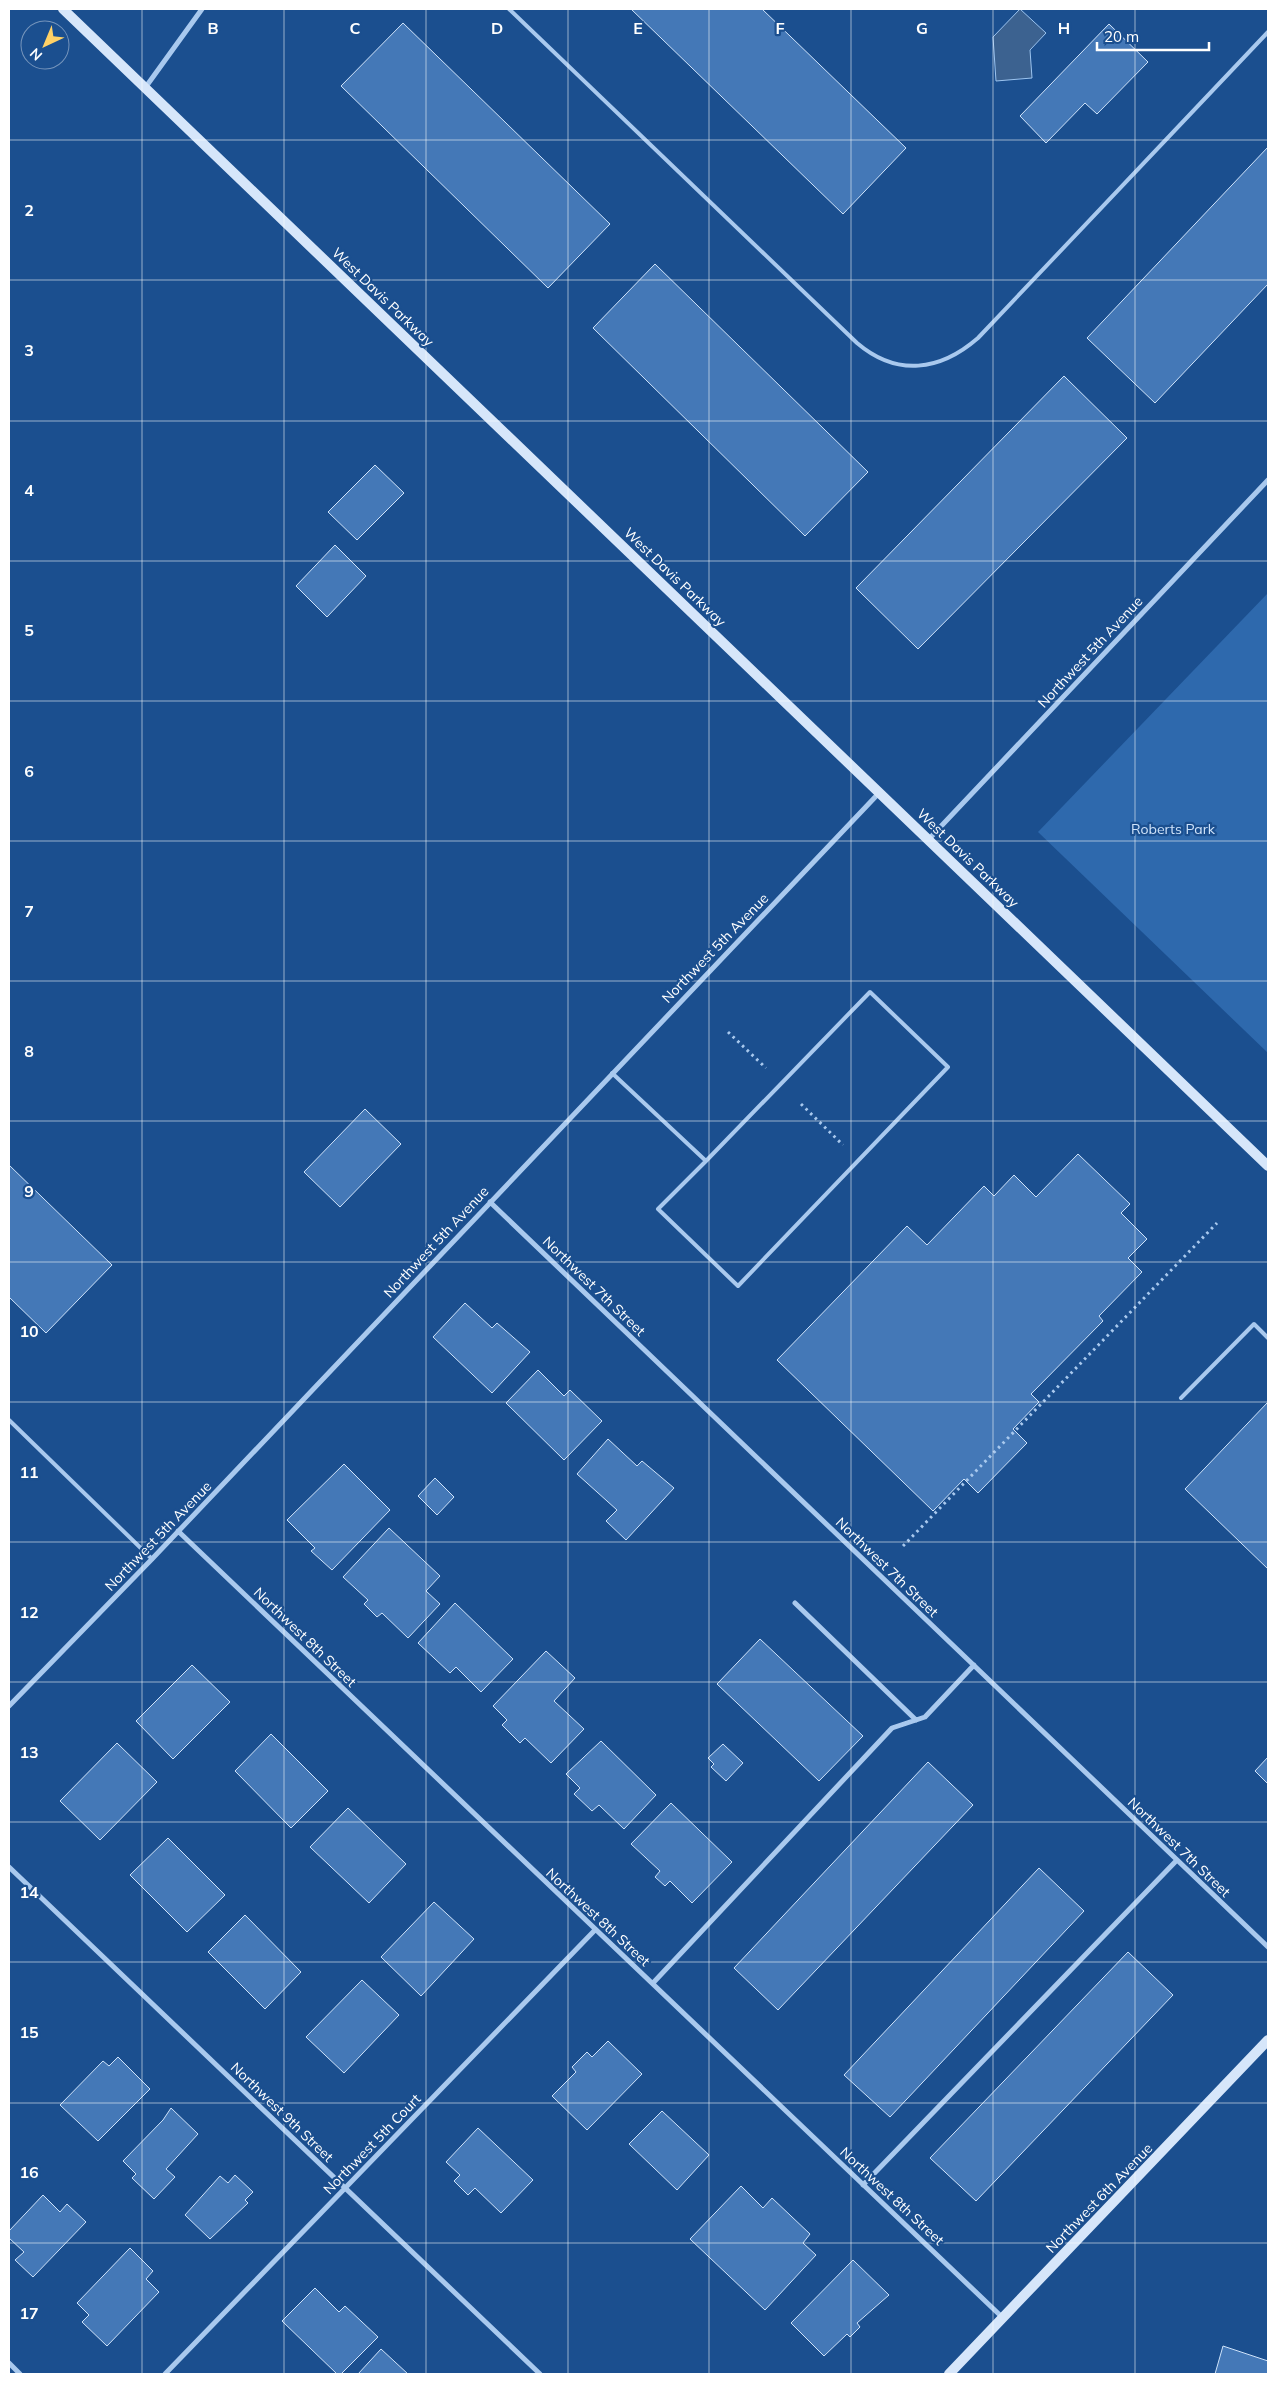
<svg xmlns="http://www.w3.org/2000/svg" width="1277" height="2383" font-family="Mulish,sans-serif">
	<style>
		.green { fill: #2e69ad }
		.water { fill: #3c6290; stroke: #9cc4f0 }
		.building { fill: #4478b7; stroke: #cfe3fa }
		.lines { fill: none; stroke-linecap: round; stroke-linejoin: round }
		.path { stroke: #a9c9ee; stroke-width: 3; stroke-dasharray: 2.5 4; stroke-linecap: butt }
		.lane { stroke: #a9c9ee; stroke-width: 4 }
		.street { stroke: #a9c9ee; stroke-width: 5 }
		.secondary { stroke: #d6e6fa; stroke-width: 10 }
		.grid { fill: none; stroke: #fff; stroke-width: 1; stroke-opacity: 0.55 }
		.labels { text-anchor: middle; stroke-width: 4.5; stroke-linejoin: round; paint-order: stroke }
		.street-label { font-size: 14px; fill: #fff; stroke: #1b4f8f }
		.park-label { font-size: 14px; fill: #cfe3fa; stroke: #1b4f8f }
		.grid-label { font-size: 16px; text-anchor: middle; font-weight: bold; fill: #fff; stroke: #1b4f8f; stroke-width: 4.5; stroke-linejoin: round; paint-order: stroke }
	</style>
	<rect width="100%" height="100%" fill="#1b4f8f"/>
	<!-- green -->
	<path class="green" d="M1268,593V1053L1038,832Z"/>
	<!-- water -->
	<path class="water" d="M1020,9L1046,33L1030,50L1032,78L996,81L993,37Z"/>
	<!-- building -->
	<path class="building" d="M631,9H762L906,148L843,214Z
		M403,23L610,224L548,288L341,86Z
		M1109,24L1148,62L1097,114L1085,103L1046,143L1020,116Z
		M1268,147V284L1155,403L1087,338Z
		M655,264L868,472L805,536L593,328Z
		M1064,376L1127,438L918,649L856,588Z
		M375,465L404,493L357,540L328,512Z
		M335,545L366,576L327,617L296,586Z
		M365,1109L401,1144L340,1207L304,1172Z
		M1078,1154L1130,1204L1121,1213L1147,1239L1128,1258L1142,1272L1099,1316L1103,1321L1031,1394L1039,1402L1013,1429L1027,1443L978,1493L964,1479L933,1511L777,1360L907,1226L927,1245L984,1186L994,1196L1014,1175L1036,1197Z
		M9,1165L112,1265L46,1333L9,1297Z
		M465,1303L492,1328L497,1323L530,1352L492,1393L433,1337Z
		M538,1370L564,1396L570,1390L602,1421L564,1460L506,1403Z
		M1268,1402V1569L1185,1489Z
		M608,1439L637,1466L642,1461L674,1488L626,1540L606,1521L617,1510L577,1474Z
		M344,1464L390,1510L332,1570L311,1551L315,1548L287,1520Z
		M435,1478L454,1497L437,1515L418,1496Z
		M389,1528L440,1576L426,1591L440,1604L408,1638L382,1613L377,1617L364,1604L368,1600L343,1577Z
		M455,1603L513,1659L481,1692L456,1667L450,1673L418,1643Z
		M760,1639L863,1736L819,1781L717,1684Z
		M546,1651L575,1678L554,1701L584,1729L551,1763L525,1738L520,1743L502,1725L507,1720L493,1706Z
		M192,1665L230,1702L173,1759L136,1721Z
		M271,1734L328,1791L291,1828L235,1771Z
		M601,1741L656,1795L624,1829L599,1805L592,1811L574,1794L580,1788L566,1774Z
		M117,1743L157,1782L100,1840L60,1801Z
		M723,1744L743,1763L726,1781L711,1767L714,1764L708,1758Z
		M1268,1757V1784L1255,1771Z
		M928,1762L973,1805L778,2010L734,1968Z
		M671,1803L732,1862L692,1903L670,1881L665,1886L655,1877L660,1871L631,1844Z
		M348,1808L406,1864L369,1903L310,1847Z
		M168,1838L225,1895L187,1932L130,1875Z
		M1039,1868L1084,1911L890,2117L844,2075Z
		M434,1902L474,1939L421,1996L381,1957Z
		M245,1915L301,1972L265,2009L208,1952Z
		M1128,1952L1173,1995L976,2201L930,2158Z
		M362,1980L399,2015L344,2073L306,2037Z
		M608,2041L642,2074L587,2130L552,2096L576,2072L572,2067L587,2052L592,2057Z
		M118,2057L150,2089L98,2141L60,2105L103,2061L109,2066Z
		M171,2108L198,2134L166,2169L175,2177L154,2199L132,2178L136,2174L123,2161L163,2120Z
		M662,2111L709,2155L677,2190L629,2144Z
		M478,2128L533,2180L501,2213L475,2188L468,2195L454,2181L460,2175L446,2162Z
		M235,2175L253,2192L245,2200L248,2203L210,2239L185,2215L220,2176L228,2183Z
		M741,2186L763,2208L772,2198L810,2234L803,2243L816,2255L765,2310L690,2239Z
		M43,2195L60,2212L67,2204L86,2222L33,2277L15,2260L24,2252L9,2238V2231Z
		M130,2248L153,2271L146,2279L159,2292L107,2346L82,2322L89,2315L77,2303Z
		M853,2260L889,2295L857,2323L860,2327L850,2337L847,2334L824,2356L791,2323Z
		M315,2288L339,2312L345,2306L378,2337L341,2374H337L282,2321Z
		M1223,2346L1268,2361V2374H1215Z
		M381,2349L408,2374H358Z"/>
	<g class="lines">
		<!-- path -->
		<path class="path" d="M728,1032L766,1068
			M801,1104L843,1145
			M903,1546L1217,1223"/>
		<!-- lane -->
		<path class="lane" d="M509,9L857,343C897,377 940,371 978,338L1268,32
			M612,1073L706,1161L658,1209L738,1286L948,1067L870,992L706,1161
			M1181,1398L1254,1324L1268,1338
			M9,1420L152,1559"/>
		<!-- street -->
		<path class="street" d="M145,88L202,9
			M929,839L1268,480
			M490,1202L1268,1947
			M178,1531L1003,2318
			M795,1603L916,1720
			M9,1706L152,1559L879,793
			M9,1867L540,2374
			M653,1983L892,1728L925,1717L974,1665
			M863,2185L1177,1860
			M9,2363L20,2374
			M165,2374L595,1930"/>
		<!-- secondary -->
		<path class="secondary" d="M63,9L1268,1166
			M949,2374L1268,2040"/>
	</g>
	<!-- grid -->
	<path class="grid" d="M142,9V2374M284,9V2374M426,9V2374M568,9V2374M709,9V2374M851,9V2374M993,9V2374M1135,9V2374M9,140H1268M9,280H1268M9,421H1268M9,561H1268M9,701H1268M9,841H1268M9,981H1268M9,1121H1268M9,1262H1268M9,1402H1268M9,1542H1268M9,1682H1268M9,1822H1268M9,1962H1268M9,2103H1268M9,2243H1268"/>
	<g class="labels">
		<!-- street labels -->
		<g class="street-label">
			<text transform="translate(383 297) rotate(44)" y="5">West Davis Parkway</text>
			<text transform="translate(675 577) rotate(44)" y="5">West Davis Parkway</text>
			<text transform="translate(1090 652) rotate(-47)" y="5">Northwest 5th Avenue</text>
			<text transform="translate(968 858) rotate(44)" y="5">West Davis Parkway</text>
			<text transform="translate(715 948) rotate(-46)" y="5">Northwest 5th Avenue</text>
			<text transform="translate(436 1242) rotate(-47)" y="5">Northwest 5th Avenue</text>
			<text transform="translate(594 1286) rotate(44)" y="5">Northwest 7th Street</text>
			<text transform="translate(158 1536) rotate(-46)" y="5">Northwest 5th Avenue</text>
			<text transform="translate(887 1567) rotate(44)" y="5">Northwest 7th Street</text>
			<text transform="translate(305 1637) rotate(44)" y="5">Northwest 8th Street</text>
			<text transform="translate(1179 1847) rotate(44)" y="5">Northwest 7th Street</text>
			<text transform="translate(598 1917) rotate(43)" y="5">Northwest 8th Street</text>
			<text transform="translate(282 2112) rotate(44)" y="5">Northwest 9th Street</text>
			<text transform="translate(372 2144) rotate(-46)" y="5">Northwest 5th Court</text>
			<text transform="translate(892 2196) rotate(43)" y="5">Northwest 8th Street</text>
			<text transform="translate(1099 2198) rotate(-46)" y="5">Northwest 6th Avenue</text>
		</g>
		<!-- park labels -->
		<g class="park-label">
			<text x="1173" y="834">Roberts Park</text>
		</g>
	</g>
	<g class="grid-label">
		<text x="213" y="34">B</text>
		<text x="355" y="34">C</text>
		<text x="497" y="34">D</text>
		<text x="638" y="34">E</text>
		<text x="780" y="34">F</text>
		<text x="922" y="34">G</text>
		<text x="1064" y="34">H</text>
		<text x="29" y="216">2</text>
		<text x="29" y="356">3</text>
		<text x="29" y="496">4</text>
		<text x="29" y="636">5</text>
		<text x="29" y="777">6</text>
		<text x="29" y="917">7</text>
		<text x="29" y="1057">8</text>
		<text x="29" y="1197">9</text>
		<text x="29" y="1337">10</text>
		<text x="29" y="1478">11</text>
		<text x="29" y="1618">12</text>
		<text x="29" y="1758">13</text>
		<text x="29" y="1898">14</text>
		<text x="29" y="2038">15</text>
		<text x="29" y="2178">16</text>
		<text x="29" y="2319">17</text>
	</g>
	<!-- border -->
	<rect width="1277" height="2383" fill="none" stroke="#ffffff" stroke-width="20"/>
	<!-- north arrow -->
	<g transform="translate(45 45) rotate(224)"><circle r="24" fill="#1b4f8f" stroke="#7695bc"/>
	<path d="M0-4L9 19L0 12L-9 19Z" fill="#ffd166"/>
	<text y="-8" font-size="14" font-weight="bold" text-anchor="middle" fill="#ffffff">N</text>
	</g>
	<!-- scale -->
	<path d="M1097 42v8h112v-8" fill="none" stroke="#ffffff" stroke-width="2.5"/>
	<text x="1104" y="42" font-size="15" fill="#ffffff" stroke="#1b4f8f" stroke-width="4" paint-order="stroke">20 m</text>
</svg>
